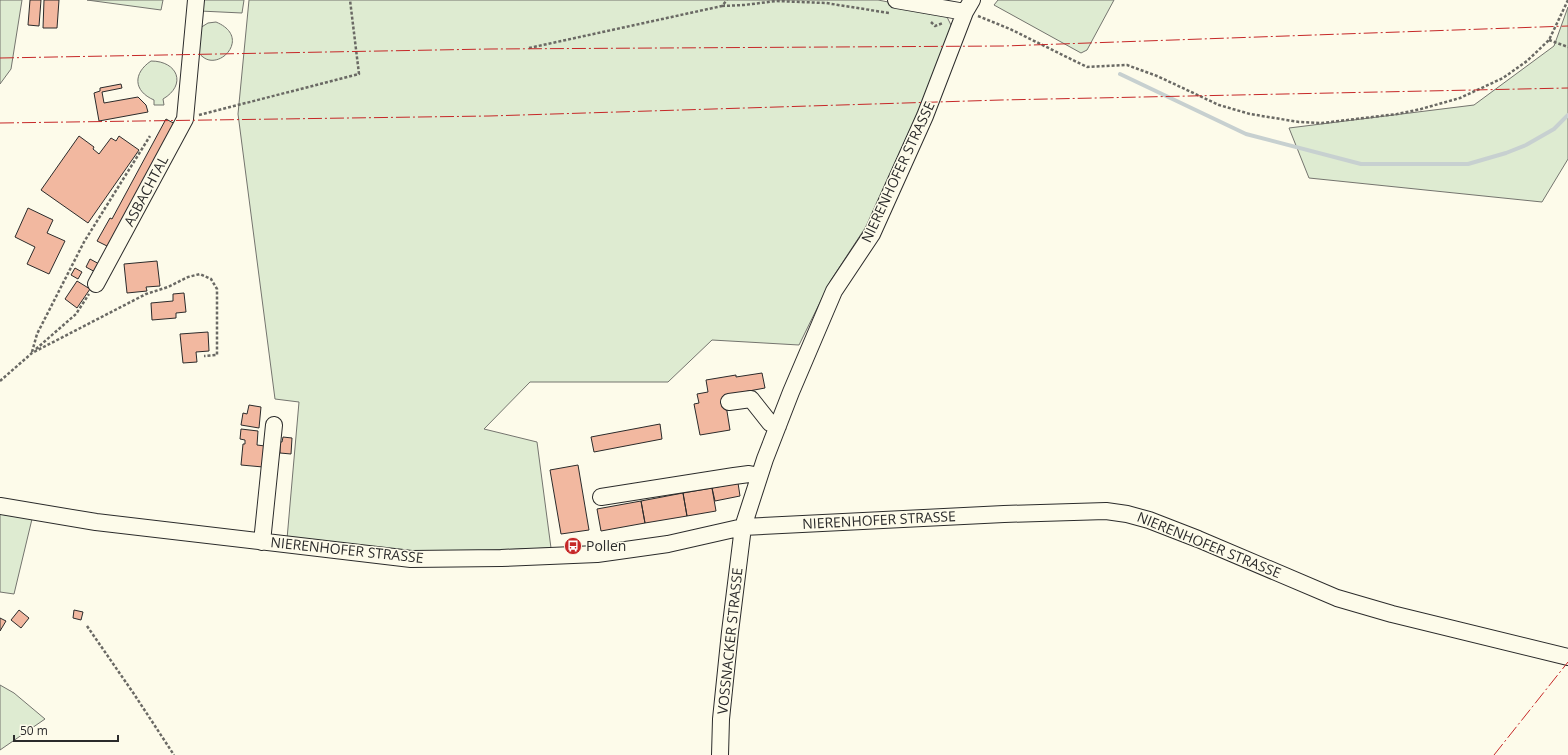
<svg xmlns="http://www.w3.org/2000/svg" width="1568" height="755" font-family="'Open Sans',sans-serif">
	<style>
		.green { fill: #deebd1; stroke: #74746e }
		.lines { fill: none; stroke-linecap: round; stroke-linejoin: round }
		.stream { stroke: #c7d0d0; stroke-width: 4 }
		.building { fill: #f2b8a0; stroke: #2b2b2b }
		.minor-casing { stroke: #2b2b2b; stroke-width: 18 }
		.path { stroke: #6a6964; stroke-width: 2.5; stroke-dasharray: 3 2; stroke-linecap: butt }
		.minor { stroke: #fdfbea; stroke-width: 16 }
		.power { stroke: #c62828; stroke-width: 1; stroke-dasharray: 14 3 2 3; stroke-linecap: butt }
		.labels { text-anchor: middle; stroke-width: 3; stroke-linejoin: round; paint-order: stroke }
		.street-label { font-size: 14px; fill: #2b2b2b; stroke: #fdfbea }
		.poi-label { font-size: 14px; fill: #2b2b2b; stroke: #fdfbea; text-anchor: start }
	</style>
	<rect width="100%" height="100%" fill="#fdfbea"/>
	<!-- green -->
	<path class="green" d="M0,0H22L11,69L0,84Z
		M87,0H163L161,10Z
		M201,0H244L242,13L200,11Z
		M249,0H878L945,13L953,29L893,179L867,225L831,280L799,345L712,340L668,382H530L484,429L537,442L551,548L412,553L287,539L299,402L275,399L238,114Z
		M998,0H1114L1087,50L1081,53L994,5Z
		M1568,7V159L1542,202L1309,178L1289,128L1474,105L1554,46Z
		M216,22C252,37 220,71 203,57C200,55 198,52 197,50L200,28L208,23Z
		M151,61C178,61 187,85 163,99L164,105H154V100C133,91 133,73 151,61Z
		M0,514L32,519L14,594L0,592Z
		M0,685L14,693L45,719L0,750Z"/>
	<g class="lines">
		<!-- stream -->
		<path class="stream" d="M1120,74L1246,134L1361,164H1468L1506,153L1526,145L1554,129L1568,115"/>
	</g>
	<!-- building -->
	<path class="building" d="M30,0H41L39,26L28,25Z
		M44,0H59L57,28H43Z
		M121,84L122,88L102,92L104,103L138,97L146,105L148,112L99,121L94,93L100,91V88Z
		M166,119L177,125L111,248L97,241L110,218L112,219Z
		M79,136L94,147L93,149L99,154L111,138L116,141L119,136L139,150L88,223L41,190Z
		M28,208L53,220L47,233L65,241L49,274L27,264L35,247L15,237Z
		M90,259L101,265L97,273L86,267Z
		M157,261L160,286L146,287L147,291L127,293L124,264Z
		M75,268L82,272L78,279L71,275Z
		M77,281L90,289L77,308L65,299Z
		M184,293L186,312L176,313V318L152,320L151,303L173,301V294Z
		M208,332L209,351L196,352L197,362L183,363L180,334Z
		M762,373L765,388L738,393L739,396L725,399L730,430L700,435L694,404L699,403L697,394L708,392L706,380L736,375V377Z
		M249,405L261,407L259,428L241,425L243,413L247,414Z
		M660,424L662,439L594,452L591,437Z
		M241,429L258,431L257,445L265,446L263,467L241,465L243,444H245V440L240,439Z
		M283,437L292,438L291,454L280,453V442H282Z
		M578,465L589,530L561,534L550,470Z
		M738,483L740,496L715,501L712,488Z
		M712,488L716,511L687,516L683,493Z
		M683,493L687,516L645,523L641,501Z
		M641,501L645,523L601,531L597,509Z
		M19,610L29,618L21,628L11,620Z
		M74,610L83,612L81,620L73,618Z
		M0,618L6,621L0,631Z"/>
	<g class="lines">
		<defs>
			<path id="minor" d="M965,12L972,0
				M96,284L185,119L196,0
				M729,402L751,399L770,423L778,426
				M601,497L734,476L749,474L759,476
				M0,506L96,522L411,559L501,558L597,554L668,544L743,527L1004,514L1106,511L1127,514L1149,520L1198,539L1337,598L1392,614L1568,657
				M262,542L274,425
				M720,755L721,719L730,632L743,527L765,459L791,392L834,291L872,234L925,116L965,12L896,0"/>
		</defs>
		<!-- minor casing -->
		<use href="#minor" class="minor-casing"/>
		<!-- path -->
		<path class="path" d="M722,6L744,5L776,1L826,3L889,13
			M978,16L1010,29L1087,67L1127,65L1157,76L1219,105L1250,114L1299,122L1322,123L1397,114L1421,109L1460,98L1503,78L1527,61L1549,40L1568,0
			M931,22L935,26L943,23
			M1549,40L1568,47
			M529,48L722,6L727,0
			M199,115L359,74L350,0
			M36,349L76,314L89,294
			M32,352L37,334L84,242L150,136
			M0,381L32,353L146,294L168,287L188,277L200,274L211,279L217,289V355L204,356
			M87,626L134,694L174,755"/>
		<!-- minor -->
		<use href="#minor" class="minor"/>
		<!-- power -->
		<path class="power" d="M0,58L490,49L1004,46L1568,26
			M0,123L489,116L1001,100L1568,88
			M1494,755L1568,662"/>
	</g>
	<!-- icons -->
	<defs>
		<symbol id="bus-disc" viewBox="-11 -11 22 22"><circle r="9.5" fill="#c62828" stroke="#fdfbea"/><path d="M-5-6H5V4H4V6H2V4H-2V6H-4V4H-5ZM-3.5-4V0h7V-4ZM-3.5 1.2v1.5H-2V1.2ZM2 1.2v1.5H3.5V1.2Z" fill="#fff"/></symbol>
	</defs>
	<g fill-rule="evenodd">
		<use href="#bus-disc" x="563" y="536" width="20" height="20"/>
	</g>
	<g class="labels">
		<!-- street labels -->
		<g class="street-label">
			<text transform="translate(898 172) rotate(-65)" y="5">NIERENHOFER STRASSE</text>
			<text transform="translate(146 191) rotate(-62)" y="5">ASBACHTAL</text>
			<text transform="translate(879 520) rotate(-3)" y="5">NIERENHOFER STRASSE</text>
			<text transform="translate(1209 545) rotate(22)" y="5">NIERENHOFER STRASSE</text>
			<text transform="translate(347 550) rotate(6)" y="5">NIERENHOFER STRASSE</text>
			<text transform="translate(730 641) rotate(-84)" y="5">VOSSNACKER STRASSE</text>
		</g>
		<!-- poi labels -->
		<g class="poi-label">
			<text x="586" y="551">Pollen</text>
		</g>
	</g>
	<!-- scale -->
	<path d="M14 735v6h104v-6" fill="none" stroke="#2b2b2b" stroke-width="2"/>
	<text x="20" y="735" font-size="12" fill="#2b2b2b" stroke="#fdfbea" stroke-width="3" paint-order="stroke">50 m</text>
</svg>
